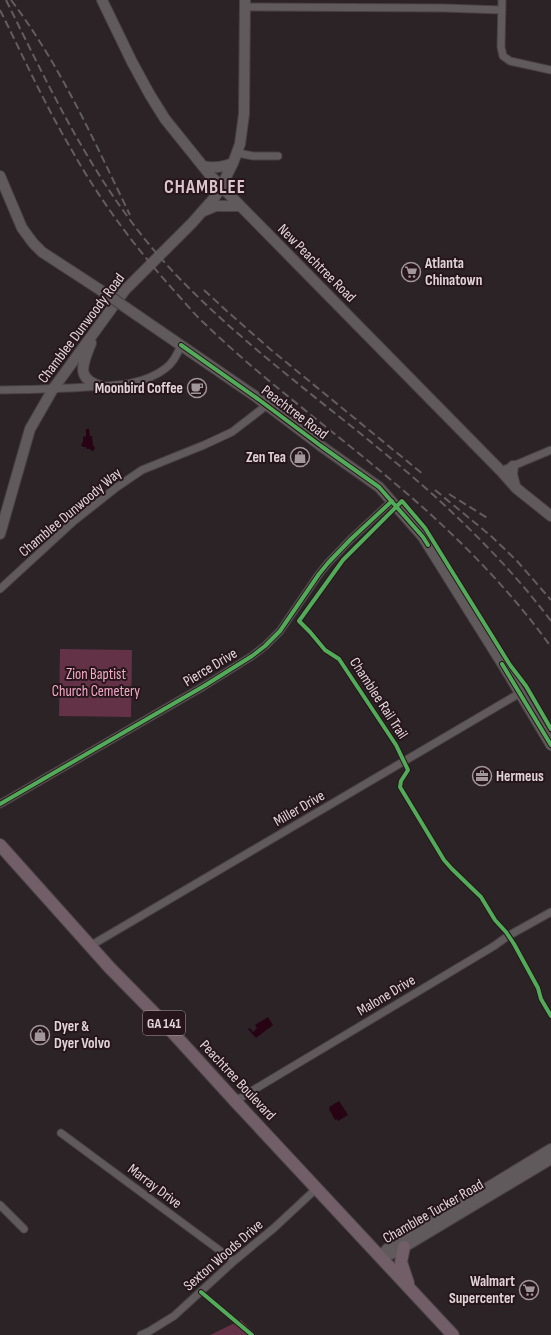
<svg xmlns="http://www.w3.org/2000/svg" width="551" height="1335" font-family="'Sofia Sans Condensed',sans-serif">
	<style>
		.green { fill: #633246 }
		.water { fill: #270313 }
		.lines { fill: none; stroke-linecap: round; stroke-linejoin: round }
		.street-casing { stroke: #494143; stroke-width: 9 }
		.secondary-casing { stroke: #494143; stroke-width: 12 }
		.highway-casing { stroke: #494143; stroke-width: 14 }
		.street { stroke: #615a5c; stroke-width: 7 }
		.secondary { stroke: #615a5c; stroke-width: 10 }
		.highway { stroke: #715e66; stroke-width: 12 }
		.rail { stroke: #635d5f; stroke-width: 2; stroke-dasharray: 8 4; stroke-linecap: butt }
		.secondary-bridge-casing { stroke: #494143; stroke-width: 12; stroke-linecap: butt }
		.secondary-bridge { stroke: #615a5c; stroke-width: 10 }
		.cycleway-casing { stroke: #26161b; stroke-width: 6 }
		.cycleway { stroke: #51ab58; stroke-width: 4 }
		.labels { text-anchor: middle; stroke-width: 4; stroke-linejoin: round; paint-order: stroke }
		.shield { fill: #26161b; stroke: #a89b9f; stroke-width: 1 }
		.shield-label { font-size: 14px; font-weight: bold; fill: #e0d4d8 }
		.street-label { font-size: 15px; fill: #e0d4d8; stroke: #26161b }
		.poi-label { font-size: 15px; font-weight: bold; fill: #e0d4d8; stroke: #26161b; text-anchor: start }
		.park-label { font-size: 15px; fill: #f3aac5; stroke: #26161b }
		.district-label { font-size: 19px; font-weight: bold; letter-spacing: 1px; fill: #dbc4cb; stroke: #26161b }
	</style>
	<rect width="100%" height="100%" fill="#2c2326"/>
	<!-- green -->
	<path class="green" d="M60,649L132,650L131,717L59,716Z
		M241,1320L256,1335H210Z"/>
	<!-- water -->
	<path class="water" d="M86,429H89L90,436H92L93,445L95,448L93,451H92L90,449H87L86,447H83L81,445L83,442V437L86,436Z
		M268,1017L273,1025L256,1038L248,1029L250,1028L253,1032L257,1028L255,1025Z
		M339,1101L348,1115L338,1121L337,1119L335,1120L329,1109L330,1108L329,1107Z"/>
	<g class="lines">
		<defs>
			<path id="street" d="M502,0L501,47L503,56L510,61L551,70
				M245,7L444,8L502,10
				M237,153L253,156H278
				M0,390C24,390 47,389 71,388C103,385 139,389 166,368C174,362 178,353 181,345
				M501,471L551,450
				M0,589L74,521L117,487L142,470L204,445L232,432L267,405
				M0,804L204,686L252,656L265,646L280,631L319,574L328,563L351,539L392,501
				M90,946L520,693
				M235,1101L494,946L508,936L551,912
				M61,1133L234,1261
				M0,1205L24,1229
				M141,1335L148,1332L174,1316L234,1261L274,1228L317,1188"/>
			<path id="secondary" d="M102,0L132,62L150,95L165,119L210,175L501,471L516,488L551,516
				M203,166C214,169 223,167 233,163
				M0,176L22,228L33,243L42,252L108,295
				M204,211L216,206H240
				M125,307L255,396L321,446L379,487L423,537L505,668L551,745
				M91,343C83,364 74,379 103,387
				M513,466L512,474L515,486
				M0,534L30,429L53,389L125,290L192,223L215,197L221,187L233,163L240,144L244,114L245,0
				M380,1257L388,1248L551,1149
				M380,1257L391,1254L404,1247L551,1159"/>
			<path id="highway" d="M0,845L110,968L164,1023L235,1101L453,1335
				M404,1247L401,1262L408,1283"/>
		</defs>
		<!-- street casing -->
		<use href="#street" class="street-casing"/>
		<!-- secondary casing -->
		<use href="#secondary" class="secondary-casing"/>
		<!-- highway casing -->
		<use href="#highway" class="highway-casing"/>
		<!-- street -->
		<use href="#street" class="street"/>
		<!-- secondary -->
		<use href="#secondary" class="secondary"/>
		<!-- highway -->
		<use href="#highway" class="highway"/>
		<!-- rail -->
		<path class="rail" d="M6,0C59,107 106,208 193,292C270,368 360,428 440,501C480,538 518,577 551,621
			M11,0C61,66 94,141 130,215
			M0,10C23,56 44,103 70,147C100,201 137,250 178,295C187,305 195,315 204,323C265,382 334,431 398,486C452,531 510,589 551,647
			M204,290L229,313L270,349L424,475
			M435,490L491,536L517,561L551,600
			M449,494L489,519"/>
		<defs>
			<path id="secondary-bridge" d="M108,295L125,307"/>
		</defs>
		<!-- secondary-bridge casing -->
		<use href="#secondary-bridge" class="secondary-bridge-casing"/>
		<!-- secondary-bridge -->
		<use href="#secondary-bridge" class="secondary-bridge"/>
		<defs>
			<path id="cycleway" d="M181,345L258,399L321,446L379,487L423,537L428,545
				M502,664L551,745
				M551,729L526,686L510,665L425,528L402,501L343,560L299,621L310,632L325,650L339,659L396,745L408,770L401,781L400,787L444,860L452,869L481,897L495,920L506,932L514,944L538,988L541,999L551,1016
				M0,804L204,686L252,656L265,646L280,631L319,574L328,563L351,539L392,501
				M201,1292L252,1335"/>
		</defs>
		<!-- cycleway casing -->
		<use href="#cycleway" class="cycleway-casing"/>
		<!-- cycleway -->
		<use href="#cycleway" class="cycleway"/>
	</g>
	<!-- icons -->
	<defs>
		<symbol id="supermarket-ring" viewBox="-11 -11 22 22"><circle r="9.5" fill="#26161b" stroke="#a1969a" stroke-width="1.5"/><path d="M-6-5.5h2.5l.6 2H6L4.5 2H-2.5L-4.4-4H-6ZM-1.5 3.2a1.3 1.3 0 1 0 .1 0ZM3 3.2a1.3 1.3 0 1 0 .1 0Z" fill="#a1969a"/></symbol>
		<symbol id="cafe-ring" viewBox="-11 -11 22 22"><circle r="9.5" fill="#26161b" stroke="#a1969a" stroke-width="1.5"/><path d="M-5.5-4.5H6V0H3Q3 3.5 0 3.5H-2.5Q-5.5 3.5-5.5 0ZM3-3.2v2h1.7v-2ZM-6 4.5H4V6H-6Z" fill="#a1969a"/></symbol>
		<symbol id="shop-ring" viewBox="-11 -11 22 22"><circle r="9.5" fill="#26161b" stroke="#a1969a" stroke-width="1.5"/><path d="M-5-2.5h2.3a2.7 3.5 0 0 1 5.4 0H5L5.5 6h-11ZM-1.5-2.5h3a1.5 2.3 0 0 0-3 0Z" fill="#a1969a"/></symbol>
		<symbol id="office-ring" viewBox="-11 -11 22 22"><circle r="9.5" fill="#26161b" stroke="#a1969a" stroke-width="1.5"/><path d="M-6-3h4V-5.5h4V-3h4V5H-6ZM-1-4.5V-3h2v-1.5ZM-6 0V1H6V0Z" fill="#a1969a"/></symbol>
	</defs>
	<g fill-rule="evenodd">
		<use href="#supermarket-ring" x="400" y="261" width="22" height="22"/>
		<use href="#cafe-ring" x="186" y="377" width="22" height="22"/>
		<use href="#shop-ring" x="289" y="446" width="22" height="22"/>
		<use href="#office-ring" x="471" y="765" width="22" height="22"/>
		<use href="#shop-ring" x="29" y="1024" width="22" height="22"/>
		<use href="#supermarket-ring" x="518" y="1279" width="22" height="22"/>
	</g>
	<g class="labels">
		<!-- shield labels -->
		<rect class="shield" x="143" y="1011" width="42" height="24" rx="3"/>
		<g class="shield-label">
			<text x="164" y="1028">GA 141</text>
		</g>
		<!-- street labels -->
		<g class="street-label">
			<text transform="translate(317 263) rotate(45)" y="5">New Peachtree Road</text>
			<text transform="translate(81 328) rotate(-53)" y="5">Chamblee Dunwoody Road</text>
			<text transform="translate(295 412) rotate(37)" y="5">Peachtree Road</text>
			<text transform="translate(70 512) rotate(-40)" y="5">Chamblee Dunwoody Way</text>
			<text transform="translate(210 667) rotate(-31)" y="5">Pierce Drive</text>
			<text transform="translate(379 698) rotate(57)" y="5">Chamblee Rail Trail</text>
			<text transform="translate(299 808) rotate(-30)" y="5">Miller Drive</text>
			<text transform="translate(386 995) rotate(-31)" y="5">Malone Drive</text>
			<text transform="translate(238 1080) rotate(47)" y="5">Peachtree Boulevard</text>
			<text transform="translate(155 1186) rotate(37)" y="5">Marray Drive</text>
			<text transform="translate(433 1211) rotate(-30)" y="5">Chamblee Tucker Road</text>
			<text transform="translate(223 1255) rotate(-41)" y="5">Sexton Woods Drive</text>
		</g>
		<!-- poi labels -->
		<g class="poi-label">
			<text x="425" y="268">Atlanta<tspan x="425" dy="17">Chinatown</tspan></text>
			<text x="183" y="393" text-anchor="end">Moonbird Coffee</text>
			<text x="286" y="462" text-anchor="end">Zen Tea</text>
			<text x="496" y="781">Hermeus</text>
			<text x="54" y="1031">Dyer &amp;<tspan x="54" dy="17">Dyer Volvo</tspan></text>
			<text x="515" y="1286" text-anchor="end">Walmart<tspan x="515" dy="17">Supercenter</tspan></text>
		</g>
		<!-- park labels -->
		<g class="park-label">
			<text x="96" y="679">Zion Baptist<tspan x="96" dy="17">Church Cemetery</tspan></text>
		</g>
		<!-- district labels -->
		<g class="district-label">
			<text x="205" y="193">CHAMBLEE</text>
		</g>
	</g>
</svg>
